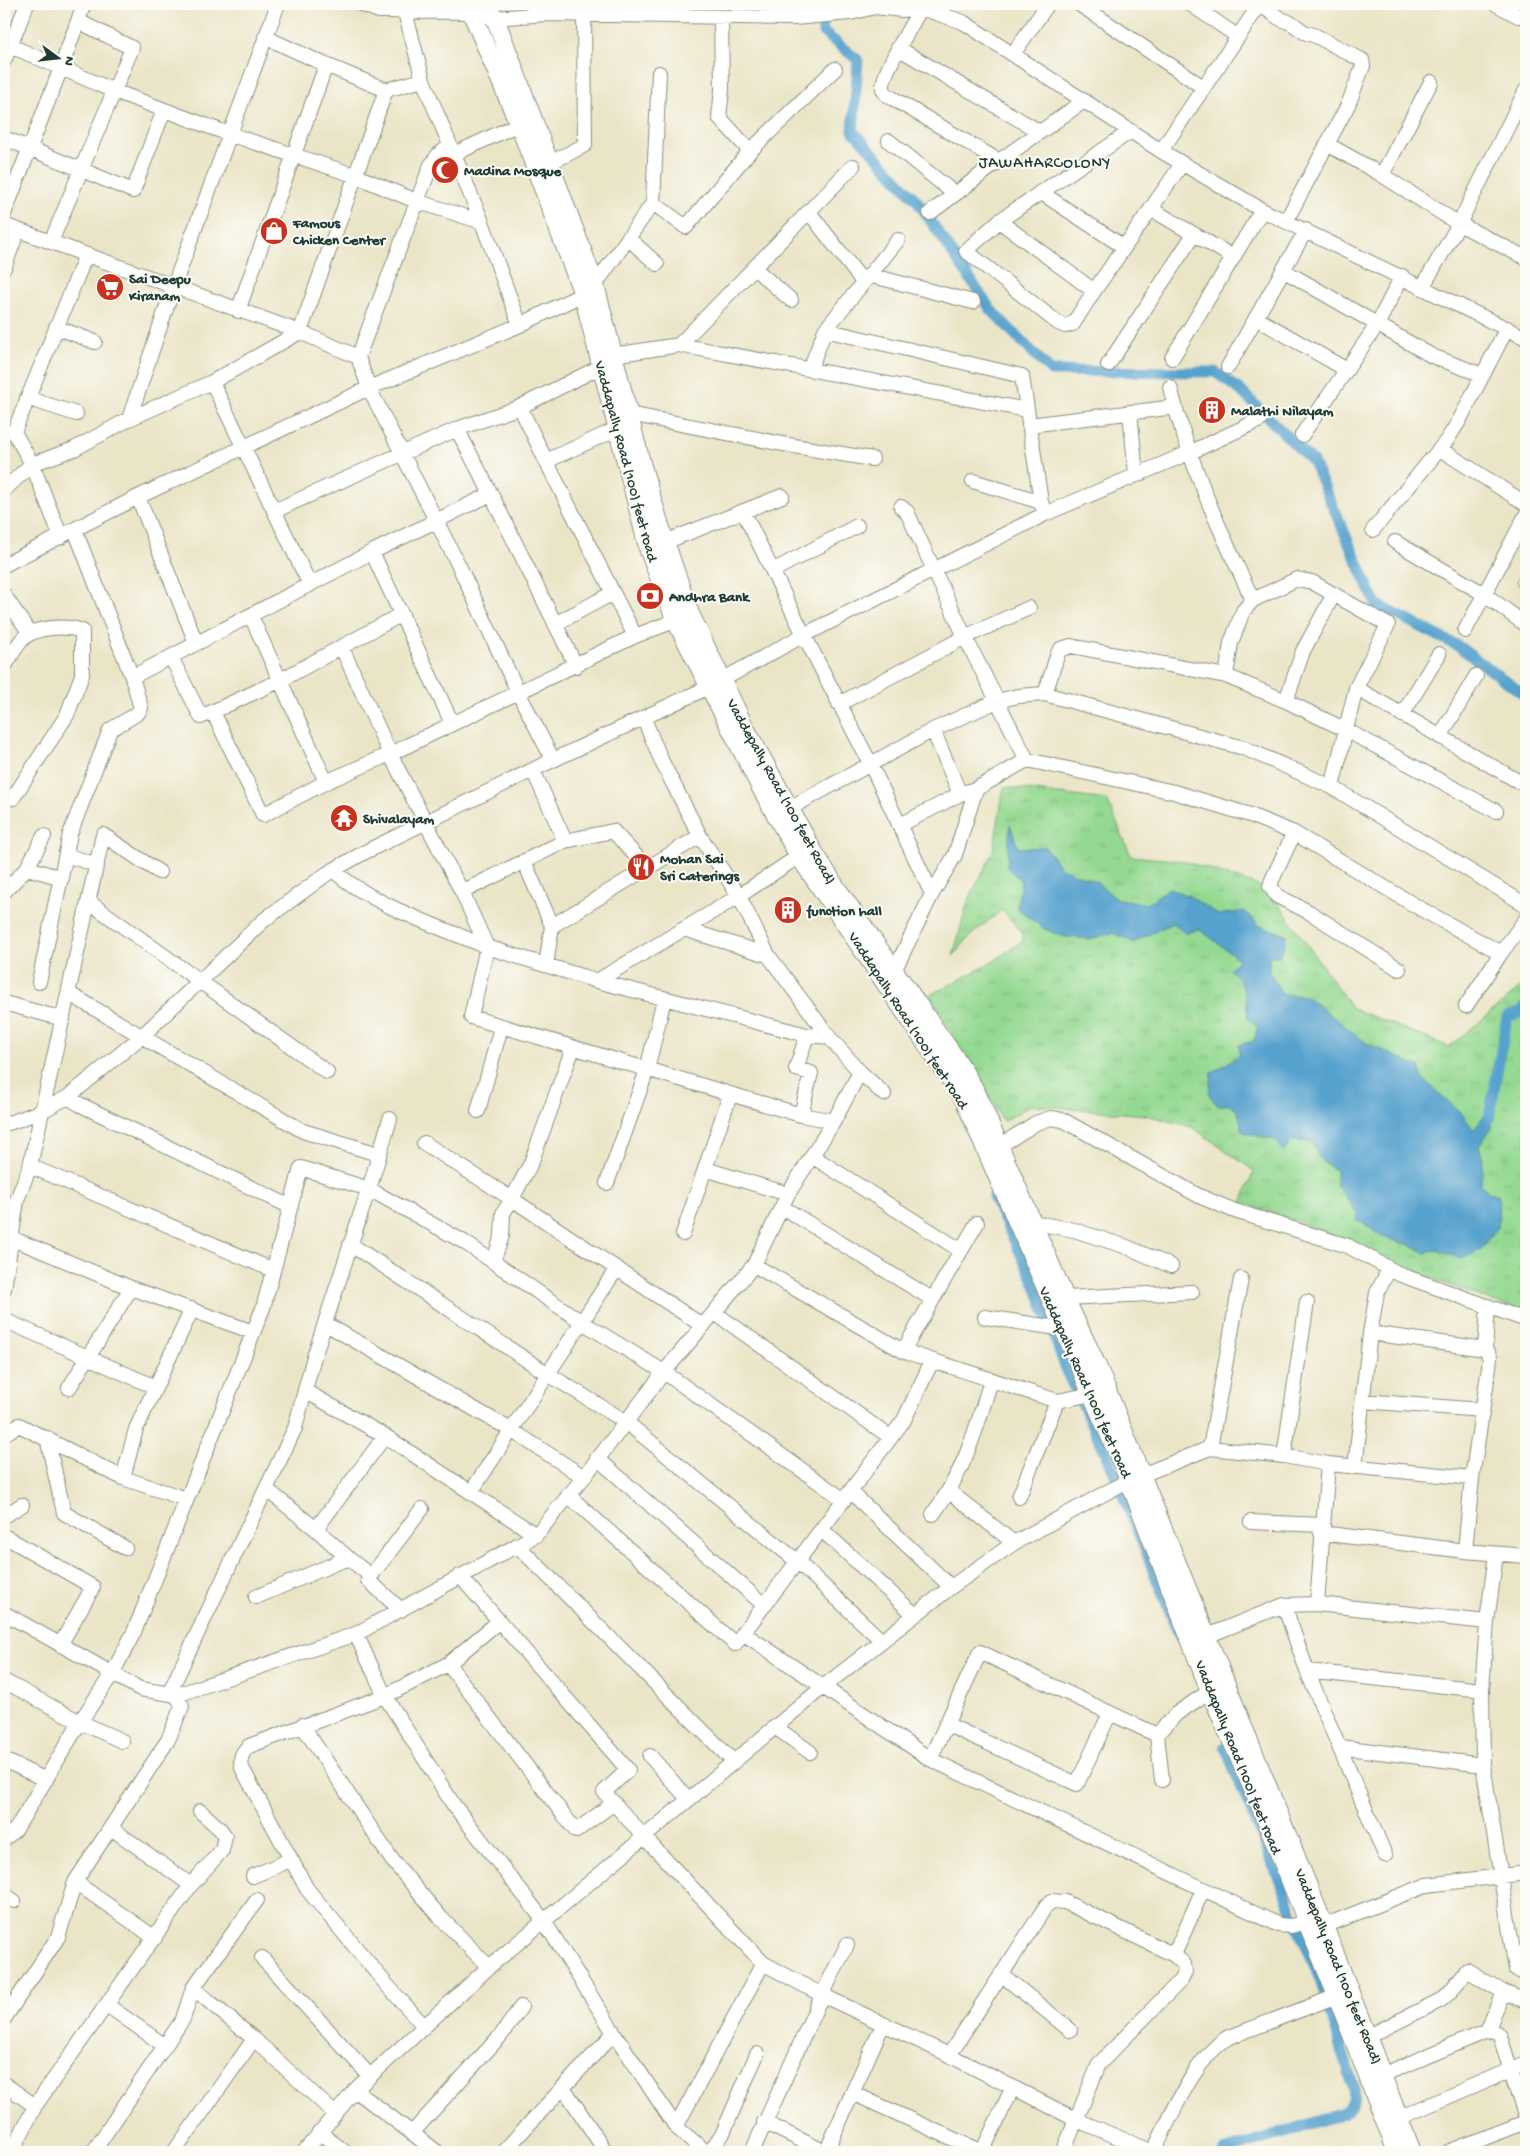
<svg xmlns="http://www.w3.org/2000/svg" width="1530" height="2156" font-family="'Gochi Hand',sans-serif">
	<style>
		.grass { fill: url(#grass-tufts); stroke: #5a8b62 }
		.water { fill: #56a2ce; stroke: #3a7081 }
		.lines { fill: none; stroke-linecap: round; stroke-linejoin: round }
		.canal { stroke: #56a2ce; stroke-width: 11 }
		.minor-casing { stroke: #85917e; stroke-width: 16 }
		.major-casing { stroke: #85917e; stroke-width: 20 }
		.minor { stroke: #fff; stroke-width: 14 }
		.major { stroke: #fff; stroke-width: 18 }
		.labels { text-anchor: middle; stroke-width: 4; stroke-linejoin: round; paint-order: stroke }
		.poi-label { font-size: 15px; font-weight: bold; fill: #1f3d34; stroke: #fdfcf7; text-anchor: start }
		.street-label { font-size: 15px; fill: #1f3d34; stroke: #fdfcf7 }
		.neighbourhood-label { font-size: 16px; letter-spacing: 1px; fill: #1f3d34; stroke: #fdfcf7 }
	</style>
	<defs>
		<pattern id="grass-tufts" width="24" height="20" patternUnits="userSpaceOnUse" patternTransform="scale(1.25)"><rect width="24" height="20" fill="#94d991"/><path d="M3 7l-1-3M5 7V3M7 7l1-3M15 17l-1-3M17 17v-4M19 17l1-3" fill="none" stroke="#7fbb7e"/></pattern>
	</defs>
	<rect width="100%" height="100%" fill="#fdfcf7"/>
	<filter id="ink" filterUnits="userSpaceOnUse"><feTurbulence type="fractalNoise" baseFrequency=".02" numOctaves="2"/><feDisplacementMap in="SourceGraphic" scale="10" xChannelSelector="R" yChannelSelector="G"/><feConvolveMatrix kernelMatrix="1 2 1 2 8 2 1 2 1" color-interpolation-filters="sRGB"/></filter>
	<filter id="wash" filterUnits="userSpaceOnUse"><feTurbulence type="fractalNoise" baseFrequency=".0096" numOctaves="4" result="noise"/><feDisplacementMap in="SourceGraphic" scale="20" xChannelSelector="R" yChannelSelector="G"/><feGaussianBlur stdDeviation="1.12" result="paint"/><feColorMatrix in="noise" values="0 0 0 0 0 0 0 0 0 0 0 0 0 0 0 0 0 1.4 0 .05"/><feComposite in="paint" operator="in"/></filter>
	<g filter="url(#wash)">
		<rect width="100%" height="100%" fill="#ebe5c8"/>
		<!-- grass -->
		<path class="grass" d="M1004,787L1107,800L1131,856L1184,861L1268,889L1352,1008L1449,1047L1526,983V1314L1406,1269L1298,1221L1242,1203L1254,1171L1192,1127L1146,1115L1031,1105L1003,1121L930,995L991,963L1024,940L1022,932L1002,910L971,935L953,956L968,901L993,852Z"/>
		<!-- water -->
		<path class="water" d="M1010,824L1018,848L1045,847L1061,868L1097,882L1115,898L1147,904L1169,888L1191,897L1218,915L1244,911L1260,926L1287,935L1280,956H1269V971L1282,994L1306,996L1368,1044L1420,1067L1422,1078L1461,1113L1474,1130L1483,1117L1489,1118L1492,1127L1479,1146L1483,1159L1481,1184L1488,1192L1499,1195L1498,1227L1480,1250L1462,1259L1437,1250L1425,1253C1412,1243 1399,1243 1384,1237C1373,1233 1370,1224 1356,1221L1357,1212L1336,1184V1170C1324,1164 1314,1155 1313,1141H1292L1284,1151L1275,1140L1243,1132L1237,1109L1229,1104L1218,1106L1209,1095L1212,1073L1240,1055L1239,1045L1254,1041L1258,1028L1248,1017L1246,998L1240,980L1229,969L1239,959L1199,929L1185,933L1172,923L1134,942L1112,933L1090,939L1065,937L1044,929L1017,908L1021,881L1007,867Z"/>
		<g class="lines">
			<!-- canal -->
			<path class="canal" d="M821,4L823,32L858,60L853,131L917,201L991,310L1051,371L1215,372L1240,390L1313,462L1376,604L1458,646L1526,696
				M1489,1118L1507,1017L1521,1012L1526,1006
				M993,1197L1035,1283L1068,1375L1108,1458L1180,1637
				M1224,2152L1343,2113C1355,2106 1354,2097 1353,2085L1321,1982L1225,1747"/>
		</g>
	</g>
	<g filter="url(#ink)">
		<g class="lines">
			<defs>
				<path id="minor" d="M360,4L379,11L472,12L495,18L546,14L794,18L850,13L875,7L902,10L921,8L963,22L1161,151L1262,210L1526,338
					M1079,4L1203,87
					M1190,4L1237,36
					M1260,4L1279,18L1293,24L1304,32L1316,36L1358,58L1362,60L1363,66L1348,105L1286,221
					M1496,4L1518,16
					M921,8C913,23 881,74 883,88C883,91 885,92 887,95L999,161L1084,101
					M405,12L423,80L482,222L520,325
					M721,17L722,90L719,117L750,151
					M794,18V4
					M265,37L326,65L386,90
					M4,43L114,91L229,134L354,175L416,201L482,222
					M898,48L1040,132
					M1013,54L1048,4
					M4,61L27,4
					M1131,131L999,221L966,251L1058,323L1065,326L1073,324L1094,291L1182,164
					M4,138L133,191L164,110
					M889,141L955,194
					M1327,144L1382,175L1459,224L1526,258
					M1161,151L1260,4
					M452,155L519,124
					M550,163L585,145L584,15
					M1382,175L1431,82
					M1040,192L1124,247
					M653,203L659,73
					M1151,209L1233,257
					M809,212L863,282
					M930,213L999,161
					M4,214L61,68L84,4
					M999,221L1094,291
					M4,225L300,332L358,357L369,388L459,566L518,692L553,760
					M628,238L657,264
					M51,242L132,48L78,21
					M4,268L18,230
					M754,268L791,300
					M1283,270L1432,356L1482,375
					M869,275L973,302
					M1423,286L1459,224L1526,90
					M238,311L326,65
					M1256,318L1347,370
					M56,327L95,342
					M825,330L1022,376L1041,502L1045,514
					M679,345L853,166
					M613,355L679,345L1027,410
					M358,357L431,165L438,155L449,147
					M1172,358L1262,210
					M1108,365L1194,234
					M1228,367L1306,230
					M810,369L825,330L898,240
					M212,382L310,585
					M1170,387C1188,460 1220,532 1253,600
					M27,398L76,414
					M520,407L546,461
					M1130,412L1136,475
					M629,414L788,445L872,459
					M129,419L173,288L278,4
					M1029,425L1175,407
					M457,429L491,494L576,666
					M617,429L546,461L635,636
					M1302,435L1377,325L1402,276
					M1440,449L1526,504
					M973,481L1041,502
					M4,490L32,464L74,449L129,419L212,382L300,332L386,90L423,80
					M138,497L196,643
					M901,507L907,512L965,637L1027,760L1174,792L1250,815L1294,833L1421,909L1501,953L1466,1006
					M274,511L457,429L520,407L602,366
					M743,511L804,635L870,763L932,894
					M1373,530L1447,440L1459,421L1507,328
					M61,537L32,464L14,432L86,255
					M665,542L782,496
					M1395,542L1484,594L1526,625
					M372,552L452,723
					M4,565L138,497L369,388L520,325L583,294L595,285L653,203L686,227L750,151L835,69
					M774,570L857,526
					M1524,582L1526,579
					M4,595L29,632
					M251,616L326,782
					M555,624L613,593
					M1465,631L1526,515
					M342,648L390,754L462,892L487,947
					M171,657L201,717L279,681L402,614
					M4,668C19,643 21,631 51,628C63,627 72,627 82,631V675L67,715L13,798L4,795
					M1226,676L1231,643L1243,611L1253,600L1297,579L1312,582L1388,625L1356,688
					M132,677L372,552L491,494
					M1045,694L1058,653L1061,649L1071,646L1226,676L1286,701L1346,730L1496,811
					M1286,701L1303,651L1334,594
					M839,704L965,637L1029,608
					M213,712L263,815L326,782L390,754L635,636L685,617
					M1402,715L1439,654
					M644,719L662,762L700,836L739,896L768,955L829,1037L860,1072L884,1094
					M933,730L960,794
					M1440,737L1476,676
					M1332,787L1356,688L1523,784
					M790,808L933,730L997,701L1018,696L1045,694L1244,748L1332,787L1526,905
					M900,825L960,794L976,789L1027,760
					M1294,833L1272,880L1270,886L1277,896L1309,912L1399,969
					M565,841L613,831L647,868
					M66,855L97,865
					M524,861L552,926L546,965
					M27,868L44,836
					M333,870C373,906 438,926 487,947
					M4,892L27,868L62,878
					M462,892L565,841L533,770
					M89,902L327,1072
					M552,926L700,836
					M684,929L768,955
					M1501,953L1526,919
					M894,971L932,894L955,855L976,789
					M597,981L739,896L799,856
					M39,982L70,834L110,730L138,713L141,708L132,677L75,530
					M68,993L303,1131L378,1154
					M4,1003L63,1019
					M807,1035L796,1069L811,1073L801,1115L834,1121
					M573,1048L531,1163L512,1199L703,1326
					M68,1097L79,1104L291,1207
					M478,1111L501,1027
					M801,1115L471,1017L487,947L597,981L807,1035L829,1037
					M4,1122L9,1123L42,1111L68,1097L142,1036L264,920L328,873L365,852L553,760L709,687L804,635L1045,514L1191,452L1260,420
					M424,1143L512,1199L503,1213L502,1236L493,1262
					M998,1147L1036,1123L1051,1118L1063,1120L1199,1196L1235,1211L1348,1246L1401,1275L1526,1320
					M812,1156L960,1250
					M30,1166L273,1270
					M705,1169L788,1194
					M607,1183L647,1070L664,999
					M782,1207L932,1299
					M1031,1222L1074,1230L1127,1247L1171,1266
					M683,1234L730,1095
					M11,1238L131,1288L253,1332
					M350,1244L548,1374L626,1422L798,1562L882,1641
					M754,1265L903,1351L1057,1401L1093,1394
					M4,1289L17,1200L30,1166L103,835L159,872
					M1065,1298L1192,1292
					M715,1313L890,1437
					M985,1317L1064,1329
					M4,1320L155,1387
					M326,1324L511,1430L584,1477
					M1370,1333L1485,1349
					M903,1351L977,1223
					M69,1388L131,1288
					M305,1391L385,1436
					M1363,1401L1482,1410
					M4,1434L19,1425L123,1478L136,1429L192,1309
					M47,1438L64,1513L125,1548
					M1210,1448L1284,1456L1328,1464L1472,1478
					M1284,1456L1307,1302
					M597,1458L764,1605
					M1355,1467L1370,1333L1377,1293L1389,1269
					M123,1478L186,1499
					M266,1489L316,1529L385,1436L536,1535
					M471,1492L617,1268
					M851,1492L951,1587
					M950,1492L1014,1543
					M568,1495L735,1644L904,1420L932,1361
					M1019,1497L1057,1401
					M933,1514C965,1471 976,1430 991,1380
					M4,1516L22,1505
					M1251,1522L1322,1525
					M316,1529L348,1558L371,1576
					M822,1530L915,1615
					M1321,1533L1465,1551L1526,1556
					M4,1536L93,1587L60,1645
					M517,1545L733,1761
					M1465,1551L1472,1478L1489,1367L1490,1357L1485,1349L1488,1306
					M1496,1554L1487,1622L1482,1690L1483,1765L1516,1970L1526,1973
					M460,1576L628,1770L604,1792L644,1837L763,1963L822,1995L949,2055L1077,2120L1153,2152
					M256,1597L348,1558
					M1317,1604L1328,1464
					M1284,1605L1307,1671L1385,1855
					M401,1610L368,1580L422,1509
					M4,1613L140,1689L177,1695
					M743,1633L930,1759L1279,1925L1291,1926L1306,1922
					M356,1634L385,1696L453,1804L544,1921L614,2033L676,2127L706,2152
					M1207,1636L1284,1605L1317,1604L1487,1622
					M448,1664L576,1831L614,1803
					M1307,1671L1482,1690
					M4,1681L80,1722L122,1741
					M177,1695L171,1689L295,1428L313,1360L372,1179L390,1119
					M946,1724L1077,1784L1110,1713
					M302,1725L392,1860L441,1918L489,1967
					M775,1727L810,1752
					M1340,1747L1483,1765
					M650,1756L688,1799
					M930,1759L980,1652L1157,1735
					M4,1760L46,1780
					M1162,1780L1157,1735L1176,1714L1210,1691
					M111,1828L191,1885
					M4,1839L16,1829L80,1722L112,1674L134,1632L263,1308L301,1168L369,1189L464,1242L582,1322L664,1372L844,1500
					M253,1876L290,1860
					M75,1882L155,1938
					M4,1894L14,1901
					M1316,1929L1427,1885L1526,1873
					M1174,1955L1203,1889
					M262,1958L369,2075
					M1001,1974L1070,2030
					M193,1988L254,2039L334,2113
					M107,2005L165,2046
					M4,2019L58,1937L75,1882L168,1740L182,1706L177,1695L356,1634L536,1535L584,1477L664,1372L754,1265L788,1194L834,1121L860,1072
					M424,2026L386,1984L307,1889L242,1768C240,1758 241,1753 249,1746L385,1696L448,1664L498,1622
					M1487,2031L1503,1992
					M1367,2037L1441,2000L1450,1992L1467,1970L1503,1992L1526,2001
					M949,2055L1046,1906L1052,1901L1065,1902L1174,1955L1184,1964L1185,1972L1180,1981L1099,2064L1063,2152
					M1382,2075L1487,2031L1497,2033L1500,2036L1526,2119
					M4,2084L35,2106
					M563,2087L606,2152
					M355,2090L437,2152
					M852,2093L982,2152
					M1399,2118L1526,2063
					M764,2122L825,2152
					M676,2127L763,1963
					M319,2132L345,2152
					M412,2133L502,2034L521,2007
					M12,2152L35,2106L191,1885L222,1850L225,1836L220,1829L200,1811
					M93,2152L183,2019L193,1988L257,1900
					M174,2152L254,2039
					M304,2152L355,2090L489,1967L823,1687L951,1587L1014,1543L1129,1480L1210,1448L1241,1279
					M503,2152L614,2033
					M710,2152L722,2135L757,2054
					M752,2152L822,1995L847,1945
					M826,2152L883,2024
					M982,2152L1013,2087
					M1153,2152C1172,2116 1193,2060 1227,2038L1337,1996
					M1448,2152L1526,2122"/>
				<path id="major" d="M468,4L519,124L583,294L649,551L676,621L761,788L799,856L964,1099L1129,1480L1210,1691L1259,1803L1337,1996L1397,2152
					M485,4L495,18L595,285L643,470L665,542L690,614L744,726L813,851L837,889L960,1065L976,1092L1065,1298L1097,1366L1324,1926L1412,2152"/>
			</defs>
			<!-- minor casing -->
			<use href="#minor" class="minor-casing"/>
			<!-- major casing -->
			<use href="#major" class="major-casing"/>
			<!-- minor -->
			<use href="#minor" class="minor"/>
			<!-- major -->
			<use href="#major" class="major"/>
		</g>
	</g>
	<!-- icons -->
	<defs>
		<symbol id="mosque-disc" viewBox="-11 -11 22 22"><circle r="9.5" fill="#c8321e" stroke="#fdfcf7"/><path d="M3.5-4.9A6 6 0 1 0 3.5 4.9A5 5 0 1 1 3.5-4.9Z" fill="#fff"/></symbol>
		<symbol id="shop-disc" viewBox="-11 -11 22 22"><circle r="9.5" fill="#c8321e" stroke="#fdfcf7"/><path d="M-5-2.5h2.3a2.7 3.5 0 0 1 5.4 0H5L5.5 6h-11ZM-1.5-2.5h3a1.5 2.3 0 0 0-3 0Z" fill="#fff"/></symbol>
		<symbol id="supermarket-disc" viewBox="-11 -11 22 22"><circle r="9.5" fill="#c8321e" stroke="#fdfcf7"/><path d="M-6-5.5h2.5l.6 2H6L4.5 2H-2.5L-4.4-4H-6ZM-1.5 3.2a1.3 1.3 0 1 0 .1 0ZM3 3.2a1.3 1.3 0 1 0 .1 0Z" fill="#fff"/></symbol>
		<symbol id="building-disc" viewBox="-11 -11 22 22"><circle r="9.5" fill="#c8321e" stroke="#fdfcf7"/><path d="M-4-6H4V6H1V3H-1V6H-4ZM-2.5-4.3h1.7v1.8h-1.7ZM.8-4.3h1.7v1.8H.8ZM-2.5-1h1.7V.8h-1.7ZM.8-1h1.7V.8H.8Z" fill="#fff"/></symbol>
		<symbol id="bank-disc" viewBox="-11 -11 22 22"><circle r="9.5" fill="#c8321e" stroke="#fdfcf7"/><path d="M-6-4H6V4H-6ZM0-2.3a2.3 2.3 0 1 0 0 4.6a2.3 2.3 0 1 0 0-4.6Z" fill="#fff"/></symbol>
		<symbol id="temple-disc" viewBox="-11 -11 22 22"><circle r="9.5" fill="#c8321e" stroke="#fdfcf7"/><path d="M0-6L5-2H3V0L6.5 2.5H4V6H1.5V3h-3V6H-4V2.5H-6.5L-3 0V-2H-5Z" fill="#fff"/></symbol>
		<symbol id="restaurant-disc" viewBox="-11 -11 22 22"><circle r="9.5" fill="#c8321e" stroke="#fdfcf7"/><path d="M-5-6h1v4h1v-4h1v4h1v-4h1v5L-1.5 .5V6h-2V.5L-5-1ZM5-6V6H3V1.5H1.5Q1.5-4 5-6Z" fill="#fff"/></symbol>
	</defs>
	<g fill-rule="evenodd">
		<use href="#mosque-disc" x="429" y="154" width="32" height="32"/>
		<use href="#shop-disc" x="258" y="215" width="32" height="32"/>
		<use href="#supermarket-disc" x="94" y="271" width="32" height="32"/>
		<use href="#building-disc" x="1196" y="394" width="32" height="32"/>
		<use href="#bank-disc" x="634" y="580" width="32" height="32"/>
		<use href="#temple-disc" x="328" y="802" width="32" height="32"/>
		<use href="#restaurant-disc" x="625" y="851" width="32" height="32"/>
		<use href="#building-disc" x="772" y="894" width="32" height="32"/>
	</g>
	<g class="labels">
		<!-- poi labels -->
		<g class="poi-label">
			<text x="464" y="175">Madina Mosque</text>
			<text x="293" y="227">Famous<tspan x="293" dy="17">Chicken Center</tspan></text>
			<text x="129" y="283">Sai Deepu<tspan x="129" dy="17">Kiranam</tspan></text>
			<text x="1231" y="415">Malathi Nilayam</text>
			<text x="669" y="601">Andhra Bank</text>
			<text x="363" y="823">Shivalayam</text>
			<text x="660" y="863">Mohan Sai<tspan x="660" dy="17">Sri Caterings</tspan></text>
			<text x="807" y="915">function hall</text>
		</g>
		<!-- street labels -->
		<g class="street-label">
			<text transform="translate(627 461) rotate(75)" y="5">Vaddapally Road (100) feet road</text>
			<text transform="translate(782 791) rotate(61)" y="5">Vaddepally Road (100 feet Road)</text>
			<text transform="translate(909 1020) rotate(57)" y="5">Vaddapally Road (100) feet road</text>
			<text transform="translate(1086 1382) rotate(66)" y="5">Vaddapally Road (100) feet road</text>
			<text transform="translate(1239 1757) rotate(68)" y="5">Vaddapally Road (100) feet road</text>
			<text transform="translate(1339 1966) rotate(68)" y="5">Vaddepally Road (100 feet Road)</text>
		</g>
		<!-- neighbourhood labels -->
		<g class="neighbourhood-label">
			<text x="1045" y="167">JAWAHARCOLONY</text>
		</g>
	</g>
	<!-- margin -->
	<rect width="1530" height="2156" fill="none" stroke="#fdfcf7" stroke-width="20"/>
	<!-- north arrow -->
	<g transform="translate(58 58) rotate(105)" stroke="#fdfcf7" stroke-width="4" paint-order="stroke">
	<path d="M0-4L9 19L0 12L-9 19Z" fill="#1f3d34"/>
	<text y="-8" font-size="14" font-weight="bold" text-anchor="middle" fill="#1f3d34">N</text>
	</g>
</svg>
